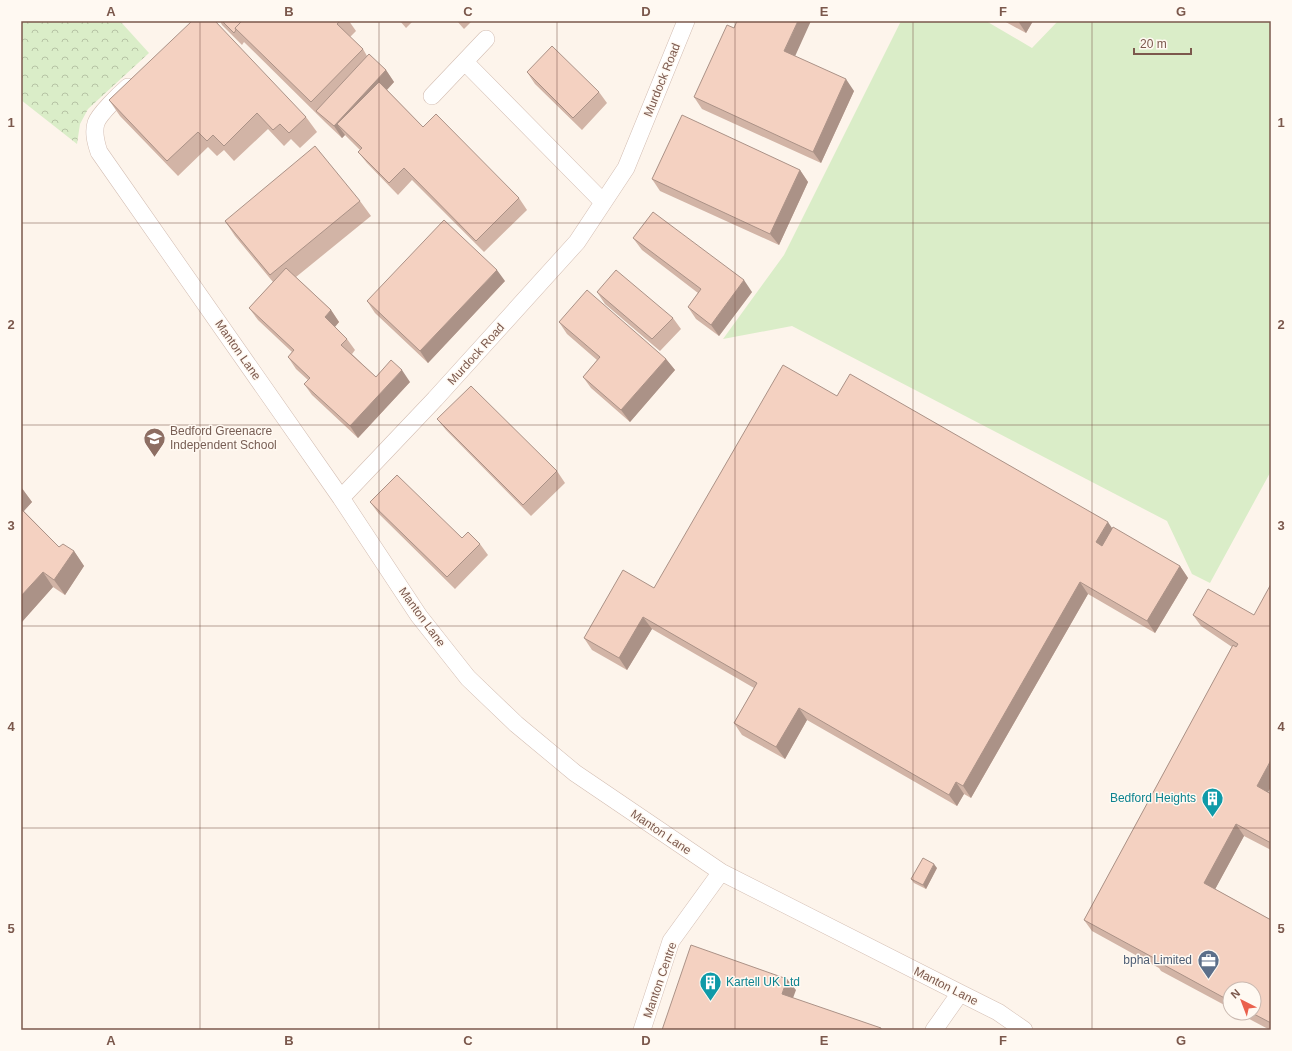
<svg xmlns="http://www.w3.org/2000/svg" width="1292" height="1051" font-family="Arial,sans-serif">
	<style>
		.green { fill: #daedc8 }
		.park { fill: url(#park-crowns) }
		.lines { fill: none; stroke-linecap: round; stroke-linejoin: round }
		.minor-casing { stroke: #d3bdb2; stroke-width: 18 }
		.minor { stroke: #fff; stroke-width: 17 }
		.wall { fill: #d2b4a6 }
		.shaded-wall { fill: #ab9287 }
		.building { fill: #f4d1c1; stroke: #ab9287 }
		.grid { fill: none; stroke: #7b584c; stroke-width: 1; stroke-opacity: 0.55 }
		.labels { text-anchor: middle; stroke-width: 3; stroke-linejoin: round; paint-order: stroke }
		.street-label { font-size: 12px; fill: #7b584c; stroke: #fff9f2 }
		.education-label { font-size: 12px; fill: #785e54; stroke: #fff9f2; text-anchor: start }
		.culture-label { font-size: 12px; fill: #0d838f; stroke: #fff9f2; text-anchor: end }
		.service-label { font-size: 12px; fill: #4e5e75; stroke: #fff9f2; text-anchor: end }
		.neatline { fill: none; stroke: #7b584c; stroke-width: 1.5 }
		.grid-label { font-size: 13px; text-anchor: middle; font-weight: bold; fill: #7b584c }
	</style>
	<defs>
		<pattern id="park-crowns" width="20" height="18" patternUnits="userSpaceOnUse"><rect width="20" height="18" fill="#daedc8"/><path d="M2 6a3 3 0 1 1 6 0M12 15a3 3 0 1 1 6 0" fill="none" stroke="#b6c3a5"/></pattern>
	</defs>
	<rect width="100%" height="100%" fill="#fdf4eb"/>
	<!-- green -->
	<path class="green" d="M901,21H986L1032,48L1058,21H1271V471L1210,583L1192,574L1167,521L792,326L723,339L784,255Z"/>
	<!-- park -->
	<path class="park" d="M21,21H120L149,53L88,109L80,124L77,144L21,100Z"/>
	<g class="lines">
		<defs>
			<path id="minor" d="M465,62L603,202
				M128,87C120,94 99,114 96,123C93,133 96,143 99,152L341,498L419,616L468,678L516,724L575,773L721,872L960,993L998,1012L1024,1030
				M432,96L486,39
				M341,498L435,399L577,242L626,168L686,21
				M642,1030L671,941L721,872
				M934,1030L960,993"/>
		</defs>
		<!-- minor casing -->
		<use href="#minor" class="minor-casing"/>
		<!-- minor -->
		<use href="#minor" class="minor"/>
	</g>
	<!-- wall -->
	<path class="wall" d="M220,21H349L356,31L350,37L363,49L367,56L386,70L394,82L387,90L423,127L519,198L527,210L484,252L412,180L398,195L367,163L358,152L360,150L345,135L342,138L325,122L321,118L244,42L242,45L222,25Z
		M400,21H413L406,28Z
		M457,21H472L464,29Z
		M1004,21H1033L1026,33Z
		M795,56L854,91L821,163L702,109L694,97Z
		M527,72L599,92L607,103L582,130L535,84Z
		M109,100L306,117L317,132L300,148L291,139L284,146L268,129L234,161L224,150L217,156L208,147L178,176L120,116Z
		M800,170L808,182L779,245L660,191L652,179Z
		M360,201L371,216L296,277L331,310L339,322L335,327L347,339L355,350L352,354L376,377L410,382L358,438L312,395L304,384L308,380L296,369L288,357L292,352L258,320L249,308L273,282L235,236L225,221Z
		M633,238L752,292L719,336L696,319L688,307L698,293L642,250Z
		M505,281L428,363L375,313L367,301Z
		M597,292L673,318L681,329L660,351L605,304Z
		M559,322L666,359L675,370L630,422L591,388L583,377L597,360L567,334Z
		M837,396L1112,528L1180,566L1188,578L1155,633L1088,594L971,798L964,794L957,806L807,720L785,759L742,735L734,723L754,688L652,629L627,670L592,650L584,638L654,588Z
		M437,419L557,471L565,483L531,516L446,430Z
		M21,487L32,502L24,511L59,547L74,551L84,566L65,595L53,587L21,623Z
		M370,502L462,538L480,544L488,555L455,589L379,514Z
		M1193,615H1254L1268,792L1271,794V850L1244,836L1215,889L1271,920V1030H1270L1238,1013H1254L1230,989V1008L1161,971L1159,968L1092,931L1084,920L1232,647L1201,626Z
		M937,868L926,889L914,883L911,879Z"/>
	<!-- shaded-wall -->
	<path class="shaded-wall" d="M798,21H811L792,63L784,51Z
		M1018,21H1033L1026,33Z
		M386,70L394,82L347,133L337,124L345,135L342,138L334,126Z
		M846,79L854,91L821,163L813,152Z
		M800,170L808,182L779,245L770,234Z
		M497,270L505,281L428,363L420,351Z
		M744,280L752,292L719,336L711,325Z
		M331,310L339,322L333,329L325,317Z
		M666,359L675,370L630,422L621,410Z
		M402,370L410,382L358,438L350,426Z
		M21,487L32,502L21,514Z
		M1108,522L1116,534L1105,554L1096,542Z
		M74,551L84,566L65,595L54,580Z
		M1180,566L1188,578L1155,633L1147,621Z
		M43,572L53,587L21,623V596Z
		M1080,582L1088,594L971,798L963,786Z
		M643,617L652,629L627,670L619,658Z
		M799,708L807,720L785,759L776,747Z
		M1271,760V787L1265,798L1257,786Z
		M956,782L964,794L957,806L949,795Z
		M1236,824L1244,836L1212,895L1204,883Z
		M934,864L937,868L926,889L923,885Z
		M787,979L796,990L790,1006L782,994Z"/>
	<!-- building -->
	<path class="building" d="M192,21H215L306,117L289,133L280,124L273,130L257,113L224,146L213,135L207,141L198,132L167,161L109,100Z
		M222,21H242L235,28L236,30L234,33Z
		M242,21H340L337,24L363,49L311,102L235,28Z
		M737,21H798L784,51L846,79L813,152L694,97L727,25L734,28Z
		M552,46L599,92L573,118L527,72Z
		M369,54L386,70L334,126L316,111Z
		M379,82L423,127L436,114L519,198L476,241L404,168L389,183L358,152L362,148L337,124Z
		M682,115L800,170L770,234L652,179Z
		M315,146L360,201L270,275L225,221Z
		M653,212L744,280L711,325L688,307L701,289L633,238Z
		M444,220L497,270L420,351L367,301Z
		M286,268L331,310L325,317L347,339L341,345L376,377L391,360L402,370L350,426L304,384L310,378L288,357L294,350L249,308Z
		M616,270L673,318L652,339L597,292Z
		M587,290L666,359L621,410L583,377L600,357L559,322Z
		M783,365L837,396L850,374L1108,522L1096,542L1102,546L1113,527L1180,566L1147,621L1080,582L963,786L956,782L949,795L799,708L776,747L734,723L757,683L643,617L619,658L584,638L623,570L654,588Z
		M471,386L557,471L523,505L437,419Z
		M397,475L462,538L468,532L480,544L447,577L370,502Z
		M21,509L59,547L63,544L74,551L54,580L43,572L21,596Z
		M1271,584V760L1257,786L1271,794V843L1236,824L1204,883L1271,920V1023L1252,1013H1254V989H1230V1001L1153,959L1154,958L1084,920L1233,645L1236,647L1238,644L1193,615L1208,589L1254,615Z
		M923,858L934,864L923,885L911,879Z
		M691,945L787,979L782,994L881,1028V1030H662Z"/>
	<!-- grid -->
	<path class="grid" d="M200,21V1030M379,21V1030M557,21V1030M735,21V1030M913,21V1030M1092,21V1030M21,223H1271M21,425H1271M21,626H1271M21,828H1271"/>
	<!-- icons -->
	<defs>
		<symbol id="school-pin" viewBox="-11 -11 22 30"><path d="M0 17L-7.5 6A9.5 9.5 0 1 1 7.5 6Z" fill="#8d6e63" stroke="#fff9f2"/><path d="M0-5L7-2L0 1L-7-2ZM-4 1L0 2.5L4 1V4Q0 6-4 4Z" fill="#fff"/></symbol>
		<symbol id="building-pin" viewBox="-11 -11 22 30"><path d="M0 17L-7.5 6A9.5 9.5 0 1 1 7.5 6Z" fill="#0f9aa8" stroke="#fff9f2"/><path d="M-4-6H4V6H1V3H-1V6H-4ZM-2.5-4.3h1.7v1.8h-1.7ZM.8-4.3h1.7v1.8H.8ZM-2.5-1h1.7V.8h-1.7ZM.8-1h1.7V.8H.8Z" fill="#fff"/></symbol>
		<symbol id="office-pin" viewBox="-11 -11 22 30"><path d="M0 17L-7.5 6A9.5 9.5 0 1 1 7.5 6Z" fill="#5c6f8a" stroke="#fff9f2"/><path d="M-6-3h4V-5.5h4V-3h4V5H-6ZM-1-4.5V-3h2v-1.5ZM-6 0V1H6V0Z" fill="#fff"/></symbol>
	</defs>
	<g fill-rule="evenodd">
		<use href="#school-pin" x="142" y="426" width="25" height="34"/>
		<use href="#building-pin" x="1200" y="786" width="25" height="34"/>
		<use href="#office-pin" x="1196" y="948" width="25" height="34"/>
		<use href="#building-pin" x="698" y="970" width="25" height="34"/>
	</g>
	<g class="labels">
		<!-- street labels -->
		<g class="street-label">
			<text transform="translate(662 80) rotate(-68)" y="4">Murdock Road</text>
			<text transform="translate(238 350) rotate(55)" y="4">Manton Lane</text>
			<text transform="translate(476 354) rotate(-48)" y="4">Murdock Road</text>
			<text transform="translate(422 617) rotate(54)" y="4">Manton Lane</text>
			<text transform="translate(661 832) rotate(34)" y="4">Manton Lane</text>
			<text transform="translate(660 980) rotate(-71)" y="4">Manton Centre</text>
			<text transform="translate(946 986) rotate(27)" y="4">Manton Lane</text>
		</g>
		<!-- education labels -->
		<g class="education-label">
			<text x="170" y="435">Bedford Greenacre<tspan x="170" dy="14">Independent School</tspan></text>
		</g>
		<!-- culture labels -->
		<g class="culture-label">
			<text x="1196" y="802">Bedford Heights</text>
			<text x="726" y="986" text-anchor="start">Kartell UK Ltd</text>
		</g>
		<!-- service labels -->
		<g class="service-label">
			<text x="1192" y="964">bpha Limited</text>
		</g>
	</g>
	<!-- border -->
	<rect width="1292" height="1051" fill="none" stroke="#fff9f2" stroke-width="44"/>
	<!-- north arrow -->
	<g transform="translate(1242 1001) rotate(318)"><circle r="19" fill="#fff9f2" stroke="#cab9b0"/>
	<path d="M0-3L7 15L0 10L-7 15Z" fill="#ea614d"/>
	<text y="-6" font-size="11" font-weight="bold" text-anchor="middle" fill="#7b584c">N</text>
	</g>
	<!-- scale -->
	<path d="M1134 48v6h57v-6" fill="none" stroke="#7b584c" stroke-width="2"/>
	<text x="1140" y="48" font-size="12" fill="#7b584c" stroke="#fff9f2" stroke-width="3" paint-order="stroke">20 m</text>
	<rect x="22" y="22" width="1248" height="1007" class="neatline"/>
	<g class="grid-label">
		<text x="111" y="16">A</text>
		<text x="289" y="16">B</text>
		<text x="468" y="16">C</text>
		<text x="646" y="16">D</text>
		<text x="824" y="16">E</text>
		<text x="1003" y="16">F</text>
		<text x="1181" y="16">G</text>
		<text x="11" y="127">1</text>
		<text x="1281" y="127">1</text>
		<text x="11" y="329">2</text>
		<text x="1281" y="329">2</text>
		<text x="11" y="530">3</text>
		<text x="1281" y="530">3</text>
		<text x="11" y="731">4</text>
		<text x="1281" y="731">4</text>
		<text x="11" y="933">5</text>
		<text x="1281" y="933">5</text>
		<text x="111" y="1045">A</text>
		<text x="289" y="1045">B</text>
		<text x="468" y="1045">C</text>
		<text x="646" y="1045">D</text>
		<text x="824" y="1045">E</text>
		<text x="1003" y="1045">F</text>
		<text x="1181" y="1045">G</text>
	</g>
</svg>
